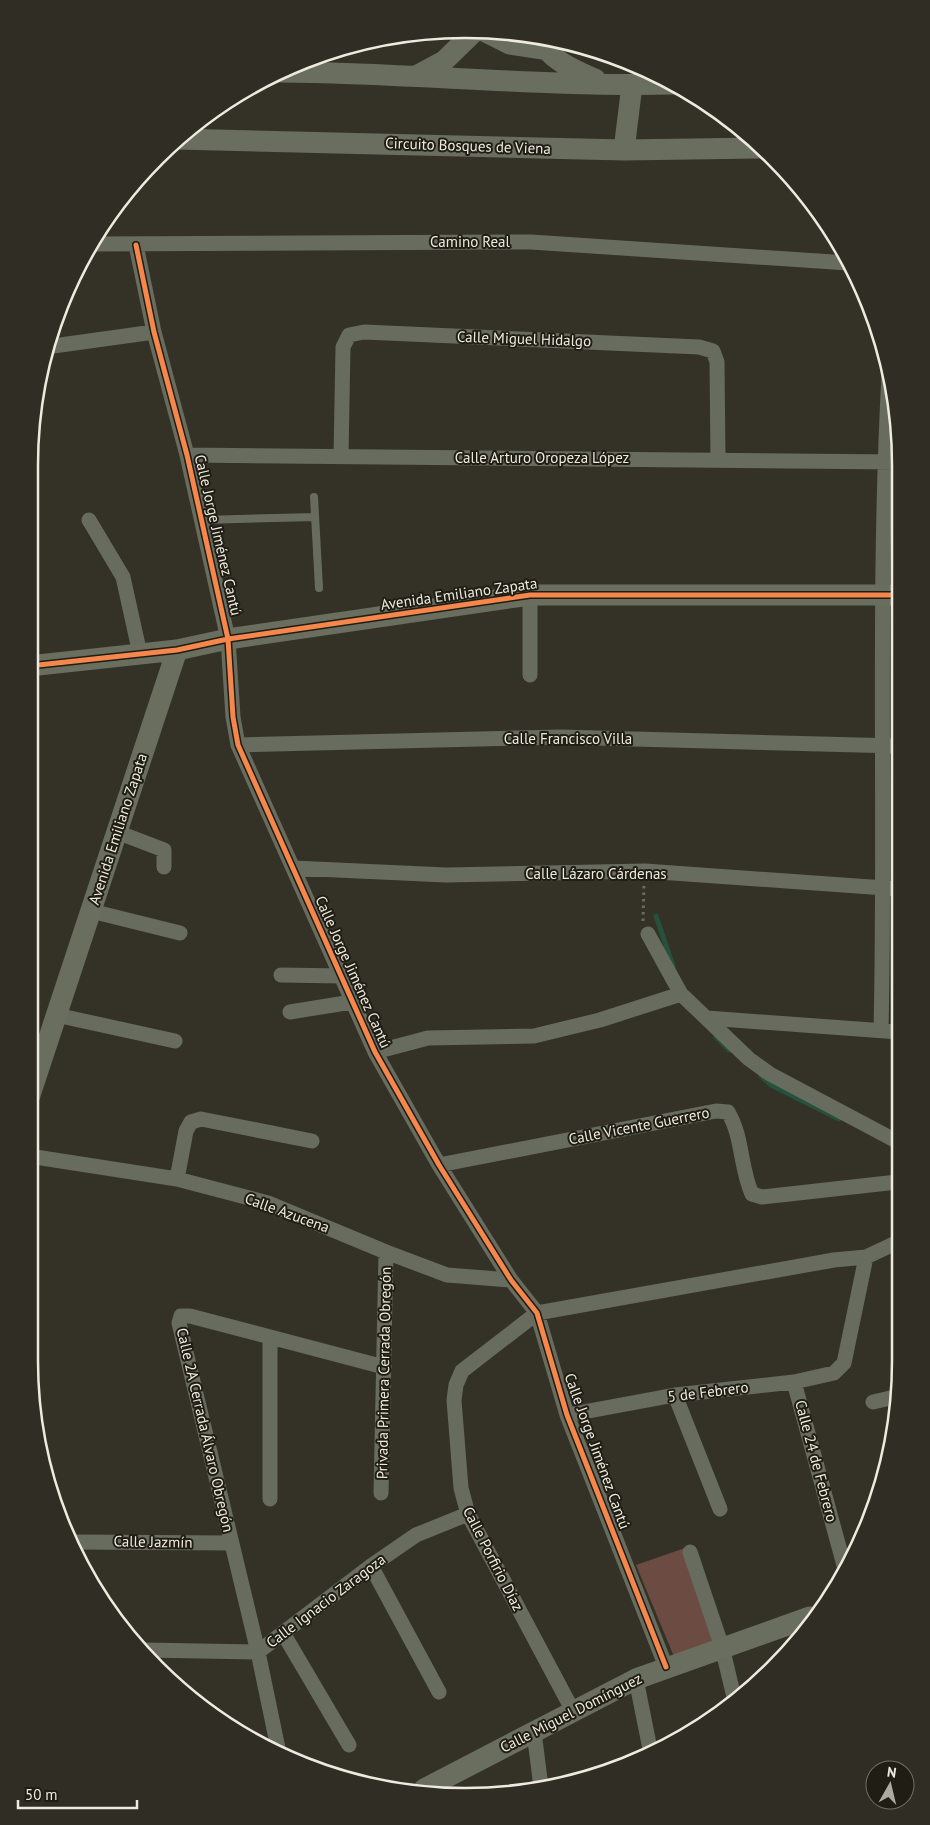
<svg xmlns="http://www.w3.org/2000/svg" width="930" height="1825" font-family="'PT Sans',sans-serif">
	<style>
		.green { fill: #6c4c42 }
		.lines { fill: none; stroke-linecap: round; stroke-linejoin: round }
		.stream { stroke: #25523a; stroke-width: 5 }
		.path { stroke: #6a6c61; stroke-width: 3; stroke-dasharray: 2.5 4; stroke-linecap: butt }
		.lane { stroke: #676c5f; stroke-width: 8 }
		.street { stroke: #676c5f; stroke-width: 15 }
		.secondary { stroke: #696e5e; stroke-width: 21 }
		.cycleway-casing { stroke: #1f1d14; stroke-width: 8 }
		.cycleway { stroke: #f5874c; stroke-width: 5 }
		.labels { text-anchor: middle; stroke-width: 4; stroke-linejoin: round; paint-order: stroke }
		.street-label { font-size: 15px; fill: #eeebde; stroke: #1f1d14 }
		.rim { fill: none; stroke: #eeebde; stroke-width: 2.5 }
	</style>
	<rect width="100%" height="100%" fill="#343227"/>
	<!-- green -->
	<path class="green" d="M685,1548L713,1643L675,1659L636,1565Z"/>
	<g class="lines">
		<!-- stream -->
		<path class="stream" d="M656,916L673,966
			M716,1037L729,1050
			M761,1076L771,1085L839,1119"/>
		<!-- path -->
		<path class="path" d="M643,921L644,884"/>
		<!-- lane -->
		<path class="lane" d="M314,497L319,588
			M202,520L315,517"/>
		<!-- street -->
		<path class="street" d="M91,244L531,242L848,263
			M136,245L154,332L187,455L228,639L233,717L238,745L375,1052L439,1165L511,1280L537,1313L567,1415L666,1667
			M46,347L154,332
			M187,455L898,462
			M341,457L343,347L349,335L364,332L699,347L713,351L717,362L718,458
			M89,520L123,577L140,654
			M530,675V595
			M238,745L560,737L898,746
			M29,814L31,831
			M117,832L164,850V867
			M293,868L446,875L645,871L899,889
			M91,911L180,933
			M648,934L681,994L749,1059L770,1074L900,1143
			M281,975L341,976
			M290,1012L352,1002
			M56,1015L175,1041
			M707,1018L899,1032
			M881,1030C886,812 877,594 889,375
			M375,1052L428,1038L534,1036L600,1020L681,994
			M29,1156L177,1179L268,1203L386,1252L447,1275L511,1280
			M439,1165L716,1111L728,1112C743,1137 740,1168 752,1194L762,1197L897,1182
			M177,1179L186,1131L191,1122L201,1119L312,1141
			M270,1337V1499
			M794,1382L845,1569
			M675,1395L720,1509
			M873,1402L899,1396
			M567,1415L675,1395L794,1382L834,1373L844,1363L866,1257
			M381,1493L386,1252
			M74,1542L231,1543
			M690,1552L722,1647L734,1697
			M371,1566L439,1692
			M283,1633L349,1745
			M145,1650L258,1652L371,1566L416,1535L468,1514
			M636,1679L651,1754
			M573,1711L468,1514L461,1488L454,1400L456,1385L462,1371L537,1313L834,1260L866,1257L900,1241
			M534,1732L541,1787
			M279,1753L258,1652L179,1323L181,1316H190L384,1367"/>
		<!-- secondary -->
		<path class="secondary" d="M482,30L510,44L543,49
			M538,37C548,59 574,70 595,79
			M281,72C412,73 544,87 675,84
			M418,75L444,61L476,30
			M176,139L624,150L759,148
			M624,150L632,85
			M29,666L177,650L228,639L530,595H898
			M29,1098L177,650
			M424,1789L636,1679L810,1617"/>
		<defs>
			<path id="cycleway" d="M136,245L154,332L187,455L228,639L233,717L238,745L375,1052L439,1165L511,1280L537,1313L567,1415L666,1667
				M29,666L177,650L228,639L530,595H898"/>
		</defs>
		<!-- cycleway casing -->
		<use href="#cycleway" class="cycleway-casing"/>
		<!-- cycleway -->
		<use href="#cycleway" class="cycleway"/>
	</g>
	<g class="labels">
		<!-- street labels -->
		<g class="street-label">
			<text transform="translate(468 146) rotate(2)" y="5">Circuito Bosques de Viena</text>
			<text x="470" y="247">Camino Real</text>
			<text transform="translate(524 339) rotate(2)" y="5">Calle Miguel Hidalgo</text>
			<text x="542" y="463">Calle Arturo Oropeza López</text>
			<text transform="translate(218 535) rotate(77)" y="5">Calle Jorge Jiménez Cantú</text>
			<text transform="translate(459 594) rotate(-8)" y="5">Avenida Emiliano Zapata</text>
			<text x="568" y="744">Calle Francisco Villa</text>
			<text transform="translate(118 829) rotate(-72)" y="5">Avenida Emiliano Zapata</text>
			<text x="596" y="879">Calle Lázaro Cárdenas</text>
			<text transform="translate(353 972) rotate(66)" y="5">Calle Jorge Jiménez Cantú</text>
			<text transform="translate(639 1126) rotate(-11)" y="5">Calle Vicente Guerrero</text>
			<text transform="translate(287 1213) rotate(20)" y="5">Calle Azucena</text>
			<text transform="translate(384 1373) rotate(-89)" y="5">Privada Primera Cerrada Obregón</text>
			<text transform="translate(708 1392) rotate(-7)" y="5">5 de Febrero</text>
			<text transform="translate(205 1430) rotate(77)" y="5">Calle 2A Cerrada Álvaro Obregón</text>
			<text transform="translate(597 1451) rotate(70)" y="5">Calle Jorge Jiménez Cantú</text>
			<text transform="translate(816 1461) rotate(75)" y="5">Calle 24 de Febrero</text>
			<text transform="translate(153 1542) rotate(1)" y="5">Calle Jazmín</text>
			<text transform="translate(493 1559) rotate(63)" y="5">Calle Porfirio Díaz</text>
			<text transform="translate(326 1601) rotate(-37)" y="5">Calle Ignacio Zaragoza</text>
			<text transform="translate(571 1713) rotate(-27)" y="5">Calle Miguel Domínguez</text>
		</g>
	</g>
	<!-- crop -->
	<path d="M0 0H930V1825H0ZM465 38H465A427 427 0 0 1 892 465V1361A427 427 0 0 1 465 1788H465A427 427 0 0 1 38 1361V465A427 427 0 0 1 465 38Z" fill="#302d24" fill-rule="evenodd"/>
	<path class="rim" d="M465 38H465A427 427 0 0 1 892 465V1361A427 427 0 0 1 465 1788H465A427 427 0 0 1 38 1361V465A427 427 0 0 1 465 38Z"/>
	<!-- north arrow -->
	<g transform="translate(890 1785) rotate(8)"><circle r="24" fill="#1f1d14" stroke="#726f65"/>
	<path d="M0-4L9 19L0 12L-9 19Z" fill="#adaa9e"/>
	<text y="-8" font-size="14" font-weight="bold" text-anchor="middle" fill="#eeebde">N</text>
	</g>
	<!-- scale -->
	<path d="M18 1800v8h119v-8" fill="none" stroke="#eeebde" stroke-width="2.5"/>
	<text x="25" y="1800" font-size="15" fill="#eeebde" stroke="#1f1d14" stroke-width="4" paint-order="stroke">50 m</text>
</svg>
